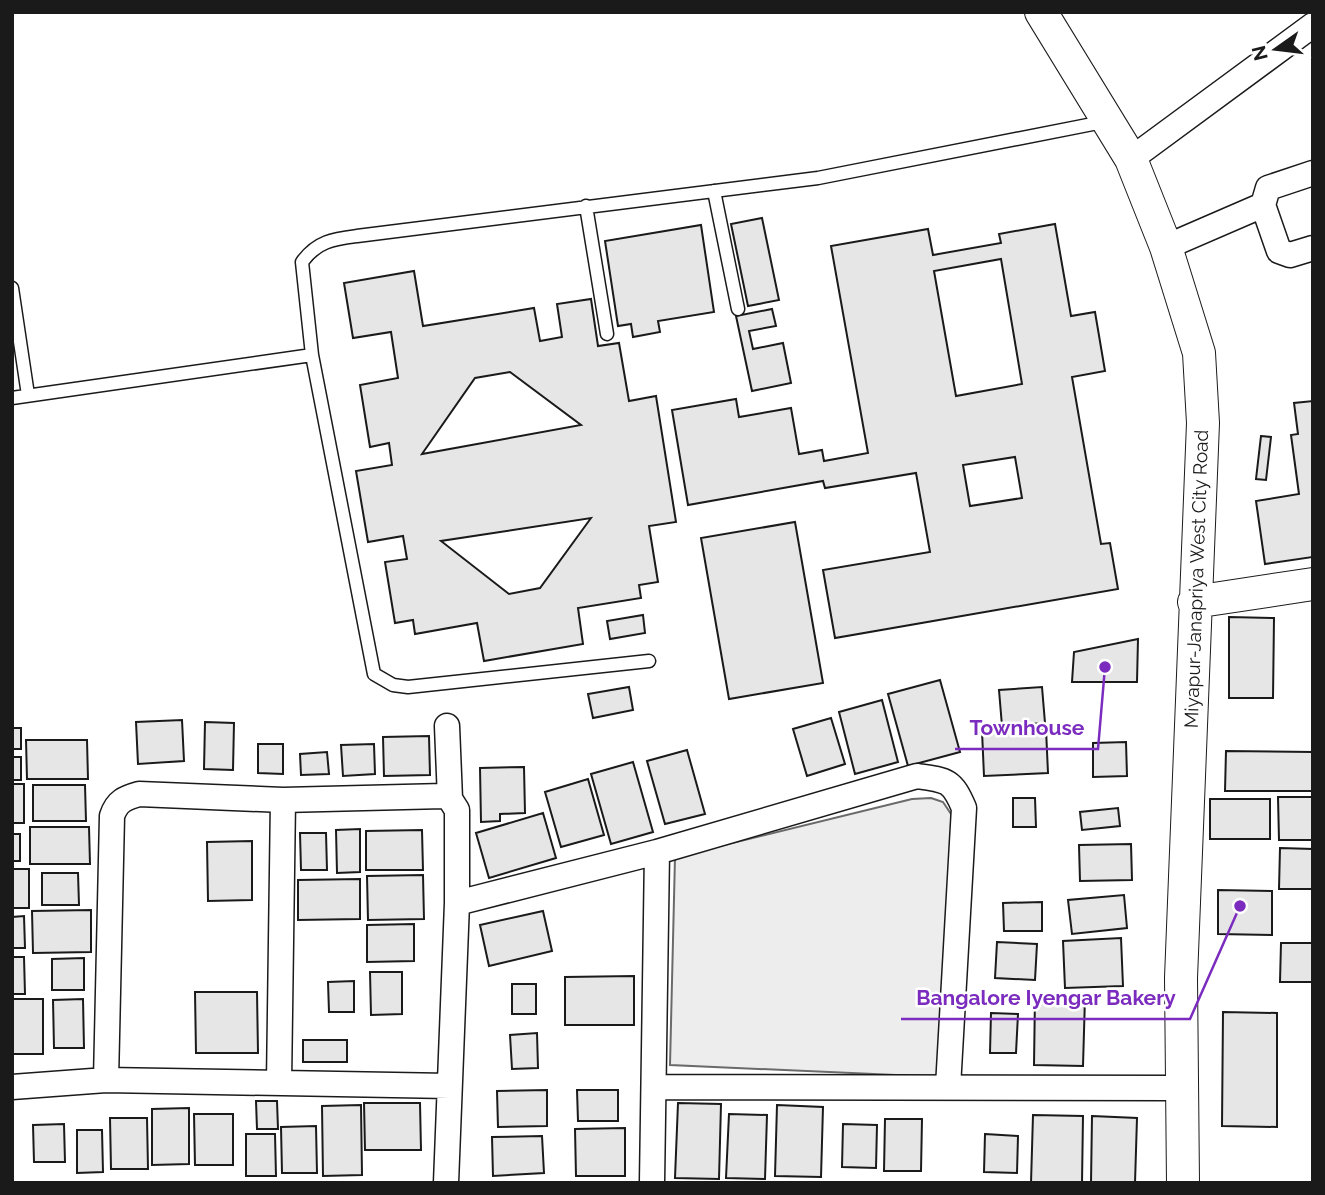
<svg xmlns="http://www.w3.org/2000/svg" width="1325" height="1195" font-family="Raleway,sans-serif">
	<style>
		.built { fill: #ededed; stroke: #6a6a6a; stroke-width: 2 }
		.building { fill: #e6e6e6; stroke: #1a1a1a; stroke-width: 2; fill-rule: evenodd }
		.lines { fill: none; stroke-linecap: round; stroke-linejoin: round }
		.service-casing { stroke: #1a1a1a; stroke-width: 15 }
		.minor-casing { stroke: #1a1a1a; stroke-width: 27 }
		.tertiary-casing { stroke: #1a1a1a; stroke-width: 34 }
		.service { stroke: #fff; stroke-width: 12 }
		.minor { stroke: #fff; stroke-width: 24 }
		.tertiary { stroke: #fff; stroke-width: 32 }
		.labels { text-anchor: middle; stroke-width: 5; stroke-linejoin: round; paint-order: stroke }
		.street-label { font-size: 19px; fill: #1a1a1a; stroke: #fff }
		.leader { fill: none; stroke: #7b2cbf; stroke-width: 2.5 }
		.callout-dot { fill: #7b2cbf; stroke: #fff; stroke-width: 2.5 }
		.callout-label { font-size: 21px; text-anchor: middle; font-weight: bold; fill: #7b2cbf; stroke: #fff; stroke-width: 5; stroke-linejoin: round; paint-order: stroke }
	</style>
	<rect width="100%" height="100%" fill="#fff"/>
	<!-- built -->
	<path class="built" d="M931,798L943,802L957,823L941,1077L670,1065L675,857L912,799Z"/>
	<!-- building -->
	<path class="building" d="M762,218L779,300L748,306L731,224Z
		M1055,224L1071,316L1095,312L1105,371L1072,377L1101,544L1110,543L1118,589L835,638L823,570L930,552L916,473L825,488L823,481L688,505L672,410L736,399L739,417L791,408L799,454L822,450L824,461L868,453L831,246L928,229L933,255L1001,243L999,234ZM1001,259L1022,384L956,396L934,271ZM1015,457L1022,498L970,506L963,465Z
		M701,225L714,312L658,321L660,332L633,337L631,324L618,326L605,241Z
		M414,271L423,326L534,308L540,341L562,337L557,304L591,299L598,346L619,343L629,401L656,396L676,522L649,526L658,582L639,585L641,598L578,608L583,644L484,661L477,623L415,634L413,620L395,623L385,562L407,559L403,536L368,542L356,471L392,465L389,443L370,447L360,385L398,378L391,332L353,338L344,283ZM510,372L581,425L422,454L475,378ZM591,518L540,588L509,594L441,541Z
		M772,309L776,326L749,331L753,349L783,343L791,383L752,391L736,316Z
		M1313,401V557L1265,564L1256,501L1299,494L1291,435L1298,434L1294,403Z
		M1261,436L1271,437L1266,480L1256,479Z
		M795,522L823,683L729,699L701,538Z
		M643,615L645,633L610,639L607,621Z
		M1229,617L1274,618L1273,698H1229Z
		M1138,639L1137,682H1072L1074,652Z
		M940,680L960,752L908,766L888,694Z
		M629,687L633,710L593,718L588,694Z
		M1042,687L1045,723L1002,726L999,690Z
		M882,700L898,762L855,774L839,712Z
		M831,718L845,764L807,776L793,729Z
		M182,720L184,761L138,764L136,722Z
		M205,722L234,723L233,770L204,769Z
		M12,728H21V749H12Z
		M1046,729L1048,773L984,776L982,731Z
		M429,736L430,775L384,776L383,737Z
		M26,740H87L88,779H27Z
		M1126,742L1127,776L1093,777V743Z
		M258,744H283V774L258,773Z
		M374,744L375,774L343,776L341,745Z
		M687,750L705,814L665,824L647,761Z
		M1226,751L1313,752V791H1225Z
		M327,752L329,774L301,775L300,754Z
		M12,757H21V780H12Z
		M633,762L653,832L611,844L591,774Z
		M524,767L525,813L500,814V821L481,822L480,768Z
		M588,779L604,835L561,847L545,792Z
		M12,784H24V823H12Z
		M33,785H85L86,821H33Z
		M1278,797H1313V840H1279Z
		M1013,798H1035L1036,827H1013Z
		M1210,799H1270V839H1210Z
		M1118,808L1120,826L1082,830L1080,812Z
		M543,813L556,858L489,878L476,833Z
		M30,827H89L90,864H30Z
		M360,829V872L337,873L336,830Z
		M422,830L423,870H366V831Z
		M300,833H326L327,870H301Z
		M12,834H20V861H12Z
		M252,841V900L208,901L207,842Z
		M1131,844L1132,880L1080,881L1079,845Z
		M1280,848L1313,849V889H1279Z
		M12,869H29V908H12Z
		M42,873H78L79,905H42Z
		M423,875L424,919L368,920L367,876Z
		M360,879V919L298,920V880Z
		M1218,890L1272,891V935L1218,934Z
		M1124,895L1127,928L1072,934L1068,900Z
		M1042,902V931H1004L1003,903Z
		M91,910V952L33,953L32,911Z
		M543,911L552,951L489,966L480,925Z
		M24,916L25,948H12V917Z
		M414,924V961L367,962V925Z
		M1121,938L1123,986L1065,988L1063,941Z
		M997,942L1037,944L1035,980L995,978Z
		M1281,943H1313V982H1280Z
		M12,957H24L25,994H12Z
		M84,958V990H52V959Z
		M370,972H402V1014L371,1015Z
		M634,976V1025H565V977Z
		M354,981V1012H329L328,982Z
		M512,984H536V1014H512Z
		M195,992H257L258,1053H196Z
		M1035,995L1085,997L1083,1066L1034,1065Z
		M13,999H43V1054H13Z
		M83,999L84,1048H54L53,1000Z
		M1223,1012L1277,1013V1127L1222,1126Z
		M991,1013L1018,1014L1016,1053H990Z
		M537,1033L538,1068L512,1069L510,1035Z
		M303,1040H347V1062H303Z
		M547,1090V1126L498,1127L497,1091Z
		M577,1090H618V1121H578Z
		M256,1101H277L278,1129H257Z
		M364,1103H420L421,1150H365Z
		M678,1103L721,1104L719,1179L675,1178Z
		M361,1105L362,1175L323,1176L322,1106Z
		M777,1105L823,1107L821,1177L775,1176Z
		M189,1108V1164L152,1165V1109Z
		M194,1114H233V1165H195Z
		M729,1114L767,1115L765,1179L726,1178Z
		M1033,1115L1083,1116L1082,1183H1031Z
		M1092,1116L1137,1118L1135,1183H1091Z
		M110,1118H147L148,1169H111Z
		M885,1119H922L921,1171H884Z
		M64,1124L65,1162H34L33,1125Z
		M843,1124L877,1125L876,1168L842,1167Z
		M316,1126L317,1173H282L281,1127Z
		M625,1128V1176H576L575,1129Z
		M77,1130H102L103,1172L77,1173Z
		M246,1134H275L276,1176H246Z
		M985,1134L1018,1136L1017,1173L984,1172Z
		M542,1136L544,1173L493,1176L492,1137Z"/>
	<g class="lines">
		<defs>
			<path id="service" d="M714,191L738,309
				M586,206L607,334
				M12,288L28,395
				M12,398L312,355
				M649,661L408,687L393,685L374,674L312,355L302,262C317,241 334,239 357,236L818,178L1108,121"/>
			<path id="minor" d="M1131,159L1313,25
				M1313,173L1268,188L1263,205L1279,251L1290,255L1313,248
				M1166,247L1263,205
				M457,903L657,852L917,776C947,780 952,780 964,808L948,1087
				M106,1080L112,816C117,801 125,798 139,794L283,800L444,796L450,799
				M279,1083L283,800
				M12,1087L106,1080L449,1086
				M654,1087L1180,1088
				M446,1183L457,903V810L450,799L447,726
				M652,1183L657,852"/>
			<path id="tertiary" d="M1041,12L1131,159L1166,247L1199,353L1203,423L1181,978L1183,1183
				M1194,602L1313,584"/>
		</defs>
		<!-- service casing -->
		<use href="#service" class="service-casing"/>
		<!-- minor casing -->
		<use href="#minor" class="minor-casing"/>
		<!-- tertiary casing -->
		<use href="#tertiary" class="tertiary-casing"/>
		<!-- service -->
		<use href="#service" class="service"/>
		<!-- minor -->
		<use href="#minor" class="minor"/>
		<!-- tertiary -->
		<use href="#tertiary" class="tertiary"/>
	</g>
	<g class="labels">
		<!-- street labels -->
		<g class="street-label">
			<text transform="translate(1196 579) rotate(-88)" y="7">Miyapur-Janapriya West City Road</text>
		</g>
	</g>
	<!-- callouts -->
	<path class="leader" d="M1105 667L1098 749H955M1240 906L1190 1019H901"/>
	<g class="callout-dot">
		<circle cx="1105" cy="667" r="7"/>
		<circle cx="1240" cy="906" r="7"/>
	</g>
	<g class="callout-label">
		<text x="1027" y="735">Townhouse</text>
		<text x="1046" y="1005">Bangalore Iyengar Bakery</text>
	</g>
	<!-- border -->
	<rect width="1325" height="1195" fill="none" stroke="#1a1a1a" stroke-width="28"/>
	<!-- north arrow -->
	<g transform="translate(1276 49) rotate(256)" stroke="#ffffff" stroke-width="5" paint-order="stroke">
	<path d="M0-5L12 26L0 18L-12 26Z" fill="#1a1a1a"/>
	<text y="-10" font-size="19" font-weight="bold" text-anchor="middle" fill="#1a1a1a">N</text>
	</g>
</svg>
